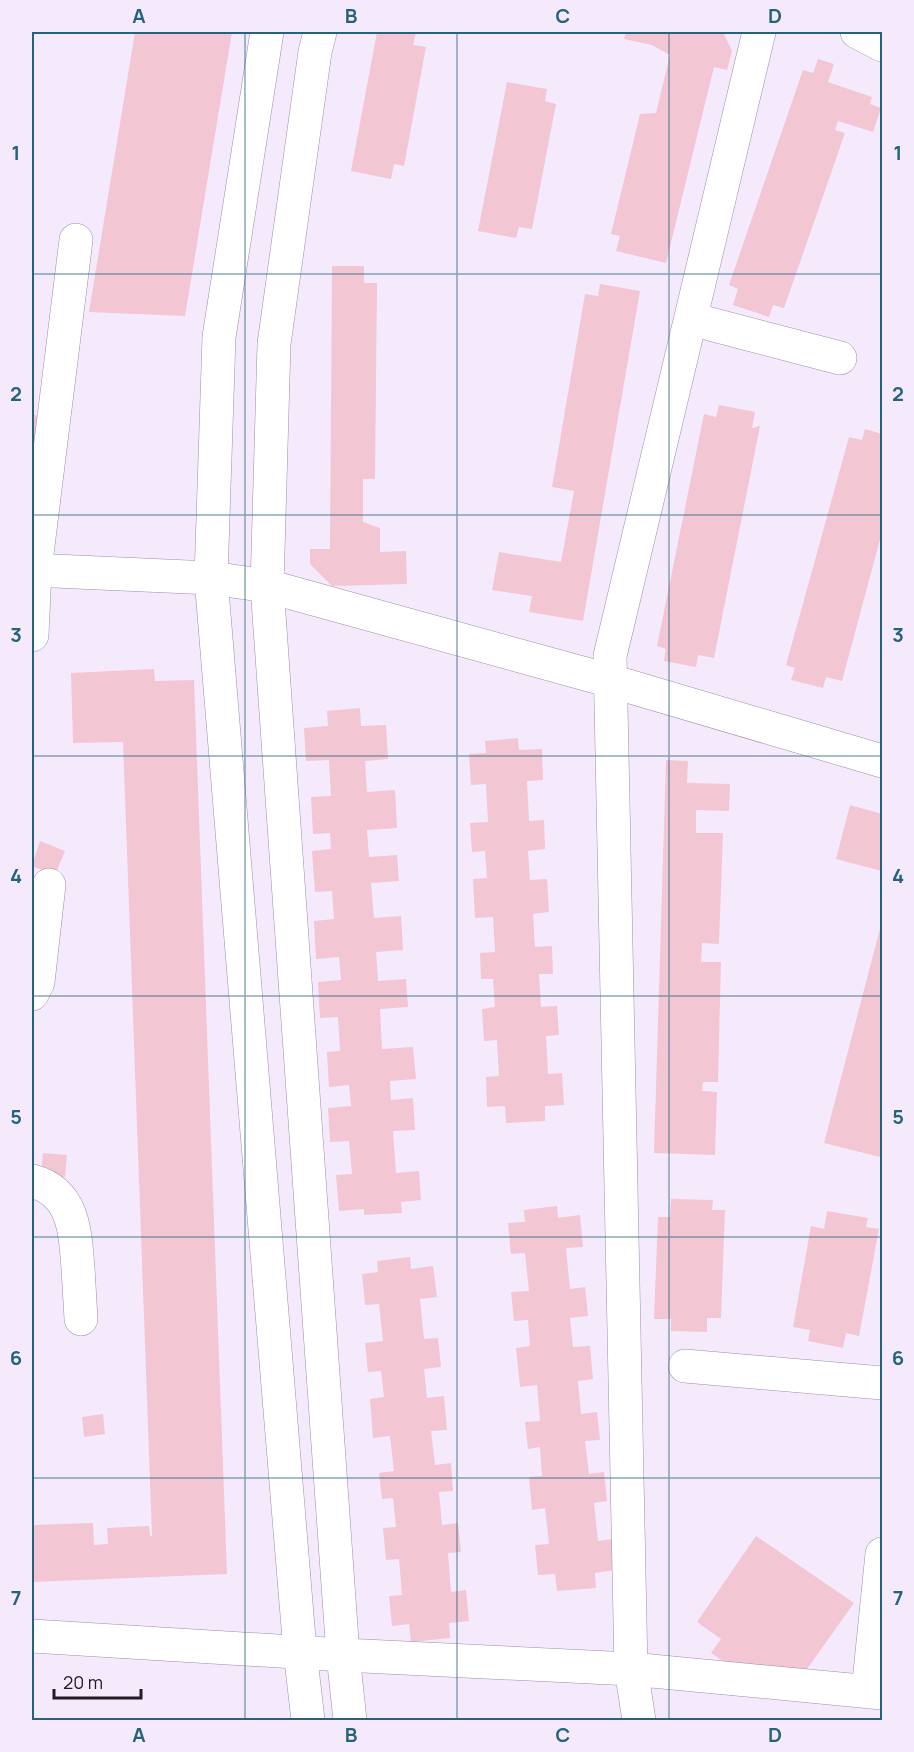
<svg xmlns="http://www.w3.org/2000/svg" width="914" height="1752" font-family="Manrope,sans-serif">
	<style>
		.building { fill: #f3c6d4 }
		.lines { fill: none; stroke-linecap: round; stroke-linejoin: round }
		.minor-casing { stroke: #9e8daa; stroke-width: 34 }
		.minor { stroke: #fff; stroke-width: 33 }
		.grid { fill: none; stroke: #26637a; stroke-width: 1.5; stroke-opacity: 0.55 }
		.neatline { fill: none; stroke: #26637a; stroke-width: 2 }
		.grid-label { font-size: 20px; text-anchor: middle; font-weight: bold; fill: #26637a }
	</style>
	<rect width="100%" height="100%" fill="#f5eafc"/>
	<!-- building -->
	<path class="building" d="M135,32H232L185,316L89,312Z
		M377,32H416L413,45L426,47L404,166L394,164L391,179L351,171Z
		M626,32H723L732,51L727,70L714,67L666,263L616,251L620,236L611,234L640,114L656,113L670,55L652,45L624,39Z
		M818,59L834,64L828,82L872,97L870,104L881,108L873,132L838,121L835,130L845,133L784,308L773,305L769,317L733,305L738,289L729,285L803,70L813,73Z
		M507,82L547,89L545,101L556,104L532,229L519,227L516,238L478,231Z
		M332,266H364V283H377L375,479H363V522L380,528V552L406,551L407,584L332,586L310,564V549H330Z
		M600,284L640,291L583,621L529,612L532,596L492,590L499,552L561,562L574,491L552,487L585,294L598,296Z
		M719,405L755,412L752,428L760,426L714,658L698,655L696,667L664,661L666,649L657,646L704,414L716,417Z
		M32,414L51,420L44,441L32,437Z
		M865,429L882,434V532L842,681L826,677L823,688L791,680L795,668L786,665L849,437L862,440Z
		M154,669L155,681L194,680L227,1574L32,1582V1525L93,1523L94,1545L108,1544L107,1528L149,1526L150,1536H152L123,742L73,743L71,673Z
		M360,708L361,726L386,725L388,759L365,761L367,792L395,790L397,828L367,830L369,857L397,855L399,881L371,883L374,918L401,916L403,950L376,952L378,981L406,979L408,1007L380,1009L382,1049L413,1047L416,1079L390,1081L391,1100L413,1098L415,1130L393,1131L396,1173L419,1171L421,1200L401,1202L402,1213L364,1215V1209L339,1211L336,1175L352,1174L349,1141L330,1142L328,1108L351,1106L349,1085L329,1087L327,1052L340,1051L338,1017L320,1018L318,982L341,980L339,957L316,959L314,921L334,919L332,891L315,892L312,851L331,849L330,833L313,834L311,797L331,796L329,760L306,761L304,728L328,726L327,711Z
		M518,738L519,750L542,749L543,780L527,781L529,821L544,820L545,849L528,851L530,880L547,879L549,912L533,914L535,947L552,946L553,974H539L541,1007L557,1006L559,1035L546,1036L548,1074L562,1073L564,1105L545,1106V1121L506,1123L505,1106L487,1107L486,1077L499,1076L497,1040L484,1041L482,1009L495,1007L493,979H481L480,953L495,952L493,917L475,918L473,879L487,878L485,851L472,852L470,823L488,822L486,784L471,785L469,754L486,753L485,741Z
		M666,760L688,761L687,783L730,784L729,811L696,810V833H723L719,944L702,943L701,962H721L718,1082H703L702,1091L717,1092L715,1155L654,1153Z
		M850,805L882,814V871L836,859Z
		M40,841L65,851L55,875L32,866Z
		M882,921V1146L880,1157L824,1143Z
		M43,1153L67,1155L65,1177L41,1175Z
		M671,1199L713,1200L712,1210H725L721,1318H707V1332L671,1331V1319H654L658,1217H670Z
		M557,1206L558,1218L580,1215L583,1247L566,1248L570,1289L585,1287L588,1316L570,1318L573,1347L590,1346L593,1379L578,1381L581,1414L597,1412L600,1440L585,1441L589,1474L604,1472L607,1501L594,1503L598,1541L612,1539L615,1570L595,1573L596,1588L557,1591L555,1574L538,1575L535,1545L549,1544L545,1508L532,1510L529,1477L542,1476L540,1447L528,1449L525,1422L540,1421L537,1385L520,1387L516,1348L530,1346L528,1320L514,1321L511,1292L529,1291L525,1253L511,1254L508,1223L525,1222L524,1210Z
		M827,1211L868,1218L866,1227L879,1229L859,1336L846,1333L843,1348L808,1341L810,1330L793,1327L811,1226L824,1229Z
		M410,1257L411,1269L433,1266L437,1297L420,1299L424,1339L438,1338L441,1367L424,1369L427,1398L444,1396L447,1430L431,1431L435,1465L451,1463L453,1491L439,1492L442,1525L458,1523L461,1552L448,1553L451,1592L466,1590L469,1621L449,1623L450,1638L411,1642L409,1624L392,1626L389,1596L402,1595L399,1559L386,1560L383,1528L396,1527L393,1498L382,1499L379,1473L394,1471L390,1436L373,1438L370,1399L384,1397L381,1371L368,1372L365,1343L383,1341L379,1304L365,1305L362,1274L378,1272L377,1261Z
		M103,1414L105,1434L84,1437L82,1417Z
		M756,1536L854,1603L795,1686L760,1687L711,1653L721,1639L697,1622Z"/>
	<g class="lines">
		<defs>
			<path id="minor" d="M267,32L219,337L211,578L300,1651L308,1720
				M320,32L315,52L274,344L267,586L343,1655L350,1720
				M857,32L882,45
				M691,319L840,358
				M32,570L211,578L267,586L611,681L882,761
				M32,635L35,570L76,240
				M32,994L38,982L49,885
				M32,1181C74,1192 75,1231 78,1268C79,1285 80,1302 81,1319
				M685,1366L882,1383
				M32,1636L343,1655L631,1669L882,1693
				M868,1692L882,1554
				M639,1720L631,1669L610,656L759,32"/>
		</defs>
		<!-- minor casing -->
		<use href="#minor" class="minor-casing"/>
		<!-- minor -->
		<use href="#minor" class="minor"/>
	</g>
	<!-- grid -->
	<path class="grid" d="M245,32V1720M457,32V1720M669,32V1720M32,274H882M32,515H882M32,756H882M32,996H882M32,1237H882M32,1478H882"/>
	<!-- border -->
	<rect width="914" height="1752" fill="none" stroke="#f5eafc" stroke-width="66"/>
	<!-- scale -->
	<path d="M54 1689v9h87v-9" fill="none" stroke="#211b25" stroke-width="3"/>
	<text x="63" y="1689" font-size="18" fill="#211b25" stroke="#f5eafc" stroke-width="4.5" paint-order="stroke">20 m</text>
	<rect x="33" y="33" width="848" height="1686" class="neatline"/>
	<g class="grid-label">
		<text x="139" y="23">A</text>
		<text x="351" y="23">B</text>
		<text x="563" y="23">C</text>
		<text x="775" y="23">D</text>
		<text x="16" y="160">1</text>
		<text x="898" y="160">1</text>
		<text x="16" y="401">2</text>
		<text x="898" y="401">2</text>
		<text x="16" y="642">3</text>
		<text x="898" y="642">3</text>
		<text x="16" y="883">4</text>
		<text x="898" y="883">4</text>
		<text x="16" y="1124">5</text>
		<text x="898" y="1124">5</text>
		<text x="16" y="1365">6</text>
		<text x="898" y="1365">6</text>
		<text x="16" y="1605">7</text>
		<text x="898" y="1605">7</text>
		<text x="139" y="1742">A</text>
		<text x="351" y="1742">B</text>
		<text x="563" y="1742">C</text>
		<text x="775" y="1742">D</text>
	</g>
</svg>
